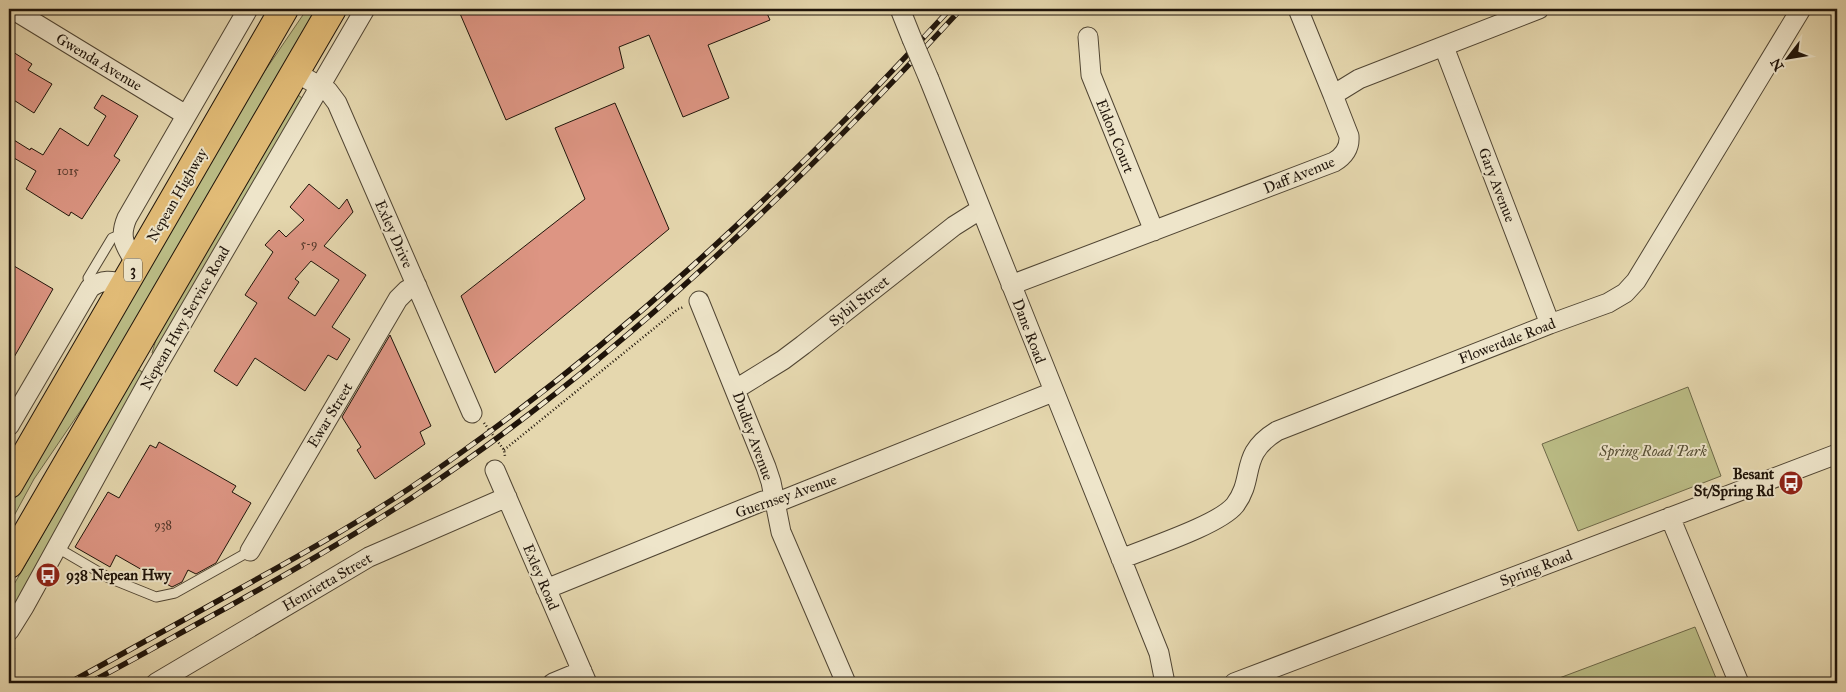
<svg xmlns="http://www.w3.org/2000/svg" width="1846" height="692" font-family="'IM FELL Great Primer',serif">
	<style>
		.green { fill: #bbbd86; stroke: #6d6848 }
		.building { fill: #dd9583; stroke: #1f140a; fill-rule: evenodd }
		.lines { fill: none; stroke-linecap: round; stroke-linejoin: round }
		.service-casing { stroke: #504533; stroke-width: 11 }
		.minor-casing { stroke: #504533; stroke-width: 21 }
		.trunk-casing { stroke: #1f140a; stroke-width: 30 }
		.path { stroke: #1f140a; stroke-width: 2.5; stroke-dasharray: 1 2.5; stroke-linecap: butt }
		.service { stroke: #eee5ca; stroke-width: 9 }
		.minor { stroke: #eee5ca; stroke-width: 19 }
		.trunk { stroke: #e2bc77; stroke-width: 28 }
		.rail-casing { stroke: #1f140a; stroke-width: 5.5 }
		.rail { stroke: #eee5ca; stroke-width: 4; stroke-dasharray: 11; stroke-linecap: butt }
		.minor-bridge-casing { stroke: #504533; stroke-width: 21; stroke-linecap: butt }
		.minor-bridge { stroke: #eee5ca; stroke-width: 19 }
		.labels { text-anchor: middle; stroke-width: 4; stroke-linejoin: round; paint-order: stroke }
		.number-label { font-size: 12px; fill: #4e3428 }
		.shield { fill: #eee5ca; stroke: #5d5344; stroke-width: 1 }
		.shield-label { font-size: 14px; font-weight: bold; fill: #1f140a }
		.street-label { font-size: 15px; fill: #1f140a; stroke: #eee5ca }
		.park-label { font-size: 15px; font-style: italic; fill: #564f35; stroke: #eee5ca }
		.poi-label { font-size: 15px; font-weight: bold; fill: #1f140a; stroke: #eee5ca; text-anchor: end }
	</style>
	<rect width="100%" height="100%" fill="#e5d7ae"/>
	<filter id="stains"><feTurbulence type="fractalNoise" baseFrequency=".004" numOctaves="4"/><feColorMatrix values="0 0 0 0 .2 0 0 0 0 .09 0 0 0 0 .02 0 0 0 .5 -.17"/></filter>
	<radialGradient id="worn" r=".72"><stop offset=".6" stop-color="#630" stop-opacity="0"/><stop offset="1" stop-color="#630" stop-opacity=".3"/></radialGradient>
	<!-- green -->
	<path class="green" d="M307,9H317L96,388L34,479L9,525V508L258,81Z
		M298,95L302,98L301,102L155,355L152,353L157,336Z
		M138,369L142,372L140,382L70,503L9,622V593Z
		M1688,387L1721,476L1578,531L1542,444Z
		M1695,627L1718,683H1546Z"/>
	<!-- building -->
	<path class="building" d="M458,9H765L770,20L708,45L729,98L683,117L649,35L619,47L624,68L506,120Z
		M13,52L32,64L28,70L52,84L34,113L9,97V59Z
		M102,95L138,116L114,156L120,160L82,219L71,212L69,216L26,189L36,171L9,155V137L30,150L31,148L43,155L60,128L88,146L106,116L94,108Z
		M615,103L669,229L495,373L461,296L585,199L555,128Z
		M309,184L339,209L347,199L353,212L324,246L366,275L332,327L350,339L337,360L328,355L305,391L255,358L237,386L214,371L257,303L245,295L273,252L265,245L279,230L286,237L304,220L290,207ZM311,261L339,280L315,316L288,298L299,282L295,279Z
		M9,263L53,289L9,366Z
		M390,335L431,426L420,432L425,444L375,479L357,450L361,447L342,417Z
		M159,442L236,486L232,492L251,503L216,563L196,574L188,570L182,582L172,587L116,555L110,567L75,547L108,492L119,498L150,445L156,448Z"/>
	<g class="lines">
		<defs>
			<path id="service" d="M90,288L88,278L112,238L122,234
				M56,547L109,578L156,597L175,593L250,551"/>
			<path id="minor" d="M12,9L186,115
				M900,9L912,39
				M1298,9L1333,95
				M1088,37L1091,75L1154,231
				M1444,47L1550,324
				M295,72L328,91L337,103L472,413
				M929,79L1159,653L1165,683
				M137,265C126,247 118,239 127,218L248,9
				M1011,285L1334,162C1344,156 1350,148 1349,136L1333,95L1359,79L1539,9
				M699,301L766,467L771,482L781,532L846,683
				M736,389L783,360L803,345L954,226L981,209
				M9,426L90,288C102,279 112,280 125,285
				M495,470L587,683
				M1670,517L1739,683
				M250,551L398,299L407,290L417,286
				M1121,559C1147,548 1219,525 1235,505C1256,477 1238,455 1277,431L1550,324L1608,303L1625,293L1636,281L1801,9
				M546,589L763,501L783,500L1053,392
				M9,631L24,607L153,373L365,9
				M156,683L369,557L507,497
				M553,683L582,671
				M1234,683L1837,454"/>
			<path id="trunk" d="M9,484L284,9
				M9,564L332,9"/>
		</defs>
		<!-- service casing -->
		<use href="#service" class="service-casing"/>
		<!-- minor casing -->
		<use href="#minor" class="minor-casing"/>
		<!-- trunk casing -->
		<use href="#trunk" class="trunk-casing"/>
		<!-- path -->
		<path class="path" d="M484,423L504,450L505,456
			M504,450L678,309L684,307
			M9,658L15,646"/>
		<!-- service -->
		<use href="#service" class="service"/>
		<!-- minor -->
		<use href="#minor" class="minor"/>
		<!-- trunk -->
		<use href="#trunk" class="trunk"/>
		<defs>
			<path id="rail" d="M69,683C126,652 184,620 241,588C298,556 355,525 410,488C610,353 787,187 950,9
				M89,683C135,659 180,633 226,608C289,573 352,537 413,497C618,361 795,189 961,9"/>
		</defs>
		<!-- rail casing -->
		<use href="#rail" class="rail-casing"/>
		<!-- rail -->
		<use href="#rail" class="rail"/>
		<defs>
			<path id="minor-bridge" d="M912,39L929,79"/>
		</defs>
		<!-- minor-bridge casing -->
		<use href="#minor-bridge" class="minor-bridge-casing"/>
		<!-- minor-bridge -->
		<use href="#minor-bridge" class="minor-bridge"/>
	</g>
	<!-- icons -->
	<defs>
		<symbol id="bus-disc" viewBox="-11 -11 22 22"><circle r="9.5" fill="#8f2418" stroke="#eee5ca"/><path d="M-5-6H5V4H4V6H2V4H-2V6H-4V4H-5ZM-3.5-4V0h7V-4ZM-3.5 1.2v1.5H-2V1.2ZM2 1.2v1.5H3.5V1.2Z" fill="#fff"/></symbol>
	</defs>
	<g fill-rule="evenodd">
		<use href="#bus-disc" x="1777" y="469" width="28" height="28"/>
		<use href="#bus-disc" x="34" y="561" width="28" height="28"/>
	</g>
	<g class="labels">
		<!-- number labels -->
		<g class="number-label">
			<text x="68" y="175">1015</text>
			<text x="309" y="248">5-9</text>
			<text x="163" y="529">938</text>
		</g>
		<!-- shield labels -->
		<rect class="shield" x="124" y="258.5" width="18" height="23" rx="4"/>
		<g class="shield-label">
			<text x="133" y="275">3</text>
		</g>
		<!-- street labels -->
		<g class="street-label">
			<text transform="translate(99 62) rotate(31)" y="5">Gwenda Avenue</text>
			<text transform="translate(1115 136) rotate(68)" y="5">Eldon Court</text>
			<text transform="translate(1299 175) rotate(-22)" y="5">Daff Avenue</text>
			<text transform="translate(1497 185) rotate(69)" y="5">Gary Avenue</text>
			<text transform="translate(177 195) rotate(-60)" y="5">Nepean Highway</text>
			<text transform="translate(394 234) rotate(66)" y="5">Exley Drive</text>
			<text transform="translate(859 301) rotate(-38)" y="5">Sybil Street</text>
			<text transform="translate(185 318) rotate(-60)" y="5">Nepean Hwy Service Road</text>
			<text transform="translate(1029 331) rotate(69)" y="5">Dane Road</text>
			<text transform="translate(1507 341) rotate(-21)" y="5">Flowerdale Road</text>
			<text transform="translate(330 415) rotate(-59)" y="5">Ewar Street</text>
			<text transform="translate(753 436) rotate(70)" y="5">Dudley Avenue</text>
			<text transform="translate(786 496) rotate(-19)" y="5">Guernsey Avenue</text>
			<text transform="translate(1536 568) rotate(-21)" y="5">Spring Road</text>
			<text transform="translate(541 577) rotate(67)" y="5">Exley Road</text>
			<text transform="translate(327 582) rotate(-30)" y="5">Henrietta Street</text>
		</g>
		<!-- park labels -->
		<g class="park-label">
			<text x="1653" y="456">Spring Road Park</text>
		</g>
		<!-- poi labels -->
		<g class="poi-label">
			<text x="1774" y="479">Besant<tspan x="1774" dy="17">St/Spring Rd</tspan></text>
			<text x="66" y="580" text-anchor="start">938 Nepean Hwy</text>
		</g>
	</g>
	<!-- margin -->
	<rect width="1846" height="692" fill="none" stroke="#e5d7ae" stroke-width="30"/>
	<rect x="10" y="10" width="1826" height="672" fill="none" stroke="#1f140a" stroke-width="2.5"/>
	<rect x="15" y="15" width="1816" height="662" fill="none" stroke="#1f140a"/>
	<!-- north arrow -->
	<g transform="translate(1788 58) rotate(239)" stroke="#eee5ca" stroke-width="4" paint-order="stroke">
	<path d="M0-4L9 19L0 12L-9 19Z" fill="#1f140a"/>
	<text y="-8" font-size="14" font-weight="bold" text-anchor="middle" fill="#1f140a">N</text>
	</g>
	<rect width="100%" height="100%" filter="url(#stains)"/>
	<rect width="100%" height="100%" fill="url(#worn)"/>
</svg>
